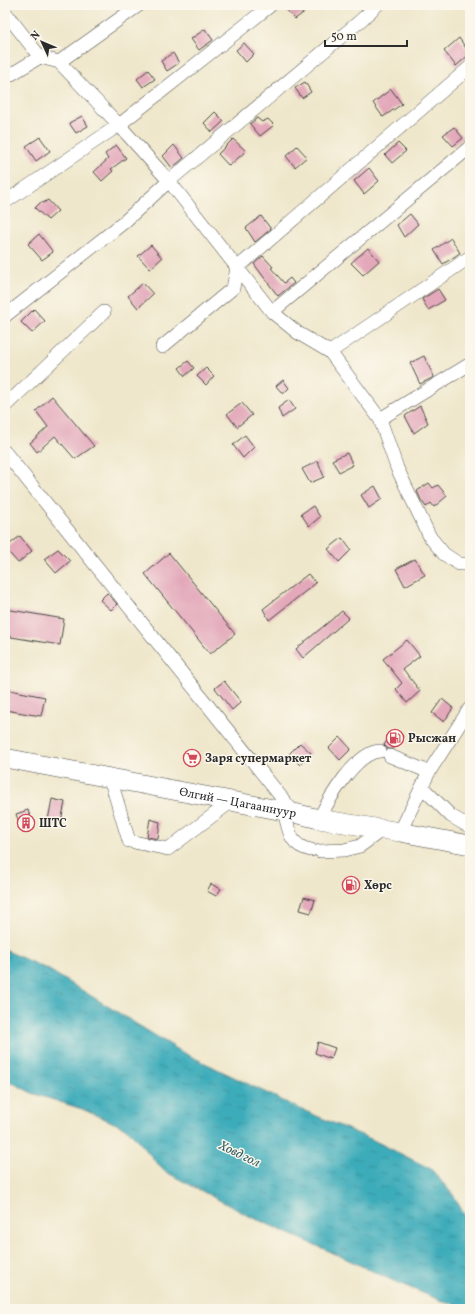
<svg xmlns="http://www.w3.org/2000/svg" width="475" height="1314" font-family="Vollkorn,serif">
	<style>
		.water { fill: url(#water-ripples); stroke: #346c72 }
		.building { fill: #e3a8ba }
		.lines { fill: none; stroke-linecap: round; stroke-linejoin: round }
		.minor-casing { stroke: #484743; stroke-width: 14 }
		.highway-casing { stroke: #484743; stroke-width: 20 }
		.minor { stroke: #fff; stroke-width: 13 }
		.highway { stroke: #fff; stroke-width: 19 }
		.labels { text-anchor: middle; stroke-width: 3; stroke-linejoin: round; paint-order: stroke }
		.poi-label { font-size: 12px; font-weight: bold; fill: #2b2b2b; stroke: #fbf7ec; text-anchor: start }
		.street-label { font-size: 12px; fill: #2b2b2b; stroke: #fbf7ec }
		.water-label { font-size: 13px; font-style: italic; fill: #325f64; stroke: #fbf7ec }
	</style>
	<defs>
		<pattern id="water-ripples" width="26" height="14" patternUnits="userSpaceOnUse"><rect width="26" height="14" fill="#3dacba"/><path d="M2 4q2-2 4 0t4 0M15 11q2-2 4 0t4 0" fill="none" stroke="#338c97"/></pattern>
	</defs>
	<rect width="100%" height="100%" fill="#fbf7ec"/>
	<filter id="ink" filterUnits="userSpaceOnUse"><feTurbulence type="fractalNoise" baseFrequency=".025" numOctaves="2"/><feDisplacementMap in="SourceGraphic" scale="8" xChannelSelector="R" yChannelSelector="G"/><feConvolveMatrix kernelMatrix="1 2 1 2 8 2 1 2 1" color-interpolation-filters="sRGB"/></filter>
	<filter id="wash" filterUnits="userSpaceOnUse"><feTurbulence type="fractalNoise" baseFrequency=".012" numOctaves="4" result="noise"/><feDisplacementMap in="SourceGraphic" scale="16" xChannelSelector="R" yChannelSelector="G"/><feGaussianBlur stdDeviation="0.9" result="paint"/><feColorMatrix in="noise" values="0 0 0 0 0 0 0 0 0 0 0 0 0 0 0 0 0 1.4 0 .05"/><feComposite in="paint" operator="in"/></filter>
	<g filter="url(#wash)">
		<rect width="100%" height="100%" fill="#efe7cb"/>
		<!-- water -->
		<path class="water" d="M5,950L49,970L182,1052L298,1108L373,1140L431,1169L454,1196L470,1225V1306L447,1303L396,1282L338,1255L249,1216L164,1171L128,1129L82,1109L32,1093L5,1079Z"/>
		<g id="blocks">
			<!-- building -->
			<path class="building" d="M282,5H314L295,19Z
				M205,29L213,40L199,50L191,39Z
				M459,38L470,54L456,66L444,51Z
				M244,43L254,54L246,62L236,50Z
				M173,53L179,63L167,71L161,61Z
				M148,70L155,79L143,87L137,79Z
				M305,82L311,92L302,98L295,88Z
				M391,89L402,104L383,117L373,103Z
				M215,112L224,121L212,132L204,123Z
				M82,116L88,126L76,133L69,123Z
				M257,118L262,122L268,119L274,125L260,136L250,124Z
				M454,127L463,138L453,146L443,135Z
				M40,137L50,151L36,161L26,146Z
				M233,139L246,151L229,166L218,154Z
				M398,143L406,151L392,163L385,155Z
				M116,145L126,158L111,169L113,171L102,181L94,172L108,159L105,154Z
				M174,145L184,158L172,168L163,156Z
				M297,146L307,157L295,167L286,156Z
				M369,168L379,181L364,194L354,181Z
				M48,200L58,211L48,220L35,208L41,202L43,203Z
				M410,214L418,224L404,237L397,225Z
				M261,216L271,229L255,242L246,228Z
				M39,234L53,252L42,260L28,244Z
				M451,238L460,253L443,264L434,250Z
				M151,245L162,258L150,269L138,256Z
				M368,248L379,261L363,275L351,263Z
				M263,256L273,267L271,268L284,283L290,278L294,283L278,296L254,264Z
				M143,283L153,294L138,308L128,296Z
				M438,289L445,300L428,310L422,299Z
				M34,309L45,321L32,333L21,322Z
				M424,356L434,377L420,384L410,363Z
				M188,361L194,368L185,376L179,368Z
				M206,368L214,376L206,385L197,376Z
				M283,380L289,388L283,394L276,386Z
				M52,396L94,446L75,459L55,436L37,452L30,443L48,427L36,411Z
				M289,400L295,409L282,418L278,408Z
				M242,403L252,415L237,427L227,414Z
				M420,406L428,423L414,433L405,416Z
				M245,435L254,447L243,458L233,445Z
				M347,453L353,465L339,472L332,460Z
				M318,461L324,477L310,483L302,469Z
				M429,483L433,488L438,485L447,496L434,507L431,503L426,507L421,500L417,491Z
				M375,486L382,499L369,508L361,495Z
				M313,506L320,517L309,526L301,514Z
				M20,536L32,551L18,563L5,548Z
				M342,538L351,550L339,562L328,549Z
				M58,549L70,561L56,573L44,559Z
				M169,553L235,634L210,654L145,574Z
				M415,559L425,575L405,586L396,569Z
				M308,574L316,583L269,620L263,609Z
				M107,593L117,604L111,610L100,600Z
				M5,609L64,619L60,645L5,636Z
				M342,611L349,618L303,658L296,649Z
				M407,640L420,656L403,669L420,691L407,703L396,689L402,683L383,659Z
				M224,681L241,702L232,710L215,688Z
				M5,689L45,697L41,716L5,710Z
				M442,699L453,708L444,722L432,713Z
				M394,730L403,736L394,749H388L384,745Z
				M340,737L351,749L340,760L329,748Z
				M300,743L311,753L300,765L289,754Z
				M52,799L65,802L61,822L48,820Z
				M28,810L34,829L23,833L16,814Z
				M150,819L160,822L158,839L147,837Z
				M211,884L221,889L216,896L207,891Z
				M304,897L315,900L311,913L300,910Z
				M318,1042L335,1048L331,1059L315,1053Z"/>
		</g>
	</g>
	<g filter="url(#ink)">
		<use href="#blocks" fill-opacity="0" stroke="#484743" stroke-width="1"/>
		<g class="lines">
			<defs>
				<path id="minor" d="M5,12L40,57L59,62L119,125L169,181L272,312L298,333L330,352L380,419L397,468L430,537L444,554L459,564H470
					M59,62L139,5
					M5,78L40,57
					M5,202L119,125L271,5
					M272,312L470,147
					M5,316L123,223L169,181L360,21L377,5
					M162,347L233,288L237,268L470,67
					M330,352L470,257
					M5,406L104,312
					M380,419L470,364
					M5,452L294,813
					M390,756L429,772
					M110,778L129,841L168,849L232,801
					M422,787L451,816L470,827
					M284,811C289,830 289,846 311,850
					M319,819C329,799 356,752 380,751
					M400,832L429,772L470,708
					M320,851L344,850L360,846L383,829"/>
				<g id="highway">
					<path id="s1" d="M5,758L294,813L319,819L400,832L470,845"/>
				</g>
			</defs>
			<!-- minor casing -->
			<use href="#minor" class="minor-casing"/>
			<!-- highway casing -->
			<use href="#highway" class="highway-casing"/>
			<!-- minor -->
			<use href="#minor" class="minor"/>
			<!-- highway -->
			<use href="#highway" class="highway"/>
		</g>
	</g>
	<!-- icons -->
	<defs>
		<symbol id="fuel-ring" viewBox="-11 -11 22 22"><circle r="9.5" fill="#fbf7ec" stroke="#d1495b" stroke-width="1.5"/><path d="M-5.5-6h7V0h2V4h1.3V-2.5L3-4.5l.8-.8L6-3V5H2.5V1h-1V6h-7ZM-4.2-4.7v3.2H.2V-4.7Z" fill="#d1495b"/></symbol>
		<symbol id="supermarket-ring" viewBox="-11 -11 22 22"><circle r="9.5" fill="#fbf7ec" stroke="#d1495b" stroke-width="1.5"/><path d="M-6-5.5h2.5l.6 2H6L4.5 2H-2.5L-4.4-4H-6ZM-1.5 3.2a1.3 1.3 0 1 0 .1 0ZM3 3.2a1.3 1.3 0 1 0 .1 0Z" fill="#d1495b"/></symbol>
		<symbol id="building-ring" viewBox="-11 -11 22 22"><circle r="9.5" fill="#fbf7ec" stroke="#d1495b" stroke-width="1.5"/><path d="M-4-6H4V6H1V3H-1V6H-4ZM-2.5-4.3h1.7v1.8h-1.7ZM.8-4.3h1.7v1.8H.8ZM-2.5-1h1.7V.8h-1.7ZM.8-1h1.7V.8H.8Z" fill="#d1495b"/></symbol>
	</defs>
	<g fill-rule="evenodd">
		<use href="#fuel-ring" x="385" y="728" width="20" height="20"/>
		<use href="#supermarket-ring" x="182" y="748" width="20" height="20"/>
		<use href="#building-ring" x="16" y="813" width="20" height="20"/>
		<use href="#fuel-ring" x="341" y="875" width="20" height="20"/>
	</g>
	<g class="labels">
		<!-- poi labels -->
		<g class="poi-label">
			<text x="408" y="742">Рысжан</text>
			<text x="205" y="762">Заря супермаркет</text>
			<text x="39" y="827">ШТС</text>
			<text x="364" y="889">Хөрс</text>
		</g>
		<!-- street labels -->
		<g class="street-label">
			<text dy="4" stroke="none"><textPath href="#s1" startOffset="237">Өлгий — Цагааннуур</textPath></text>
		</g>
		<!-- water labels -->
		<g class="water-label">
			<text transform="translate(240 1153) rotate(26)" y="5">Ховд гол</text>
		</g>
	</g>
	<!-- margin -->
	<rect width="475" height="1314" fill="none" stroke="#fbf7ec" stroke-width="20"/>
	<!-- north arrow -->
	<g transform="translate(42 42) rotate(314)" stroke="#fbf7ec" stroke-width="3" paint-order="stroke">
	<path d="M0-3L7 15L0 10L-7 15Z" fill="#2b2b2b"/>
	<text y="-6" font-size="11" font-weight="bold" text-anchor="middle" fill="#2b2b2b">N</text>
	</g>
	<!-- scale -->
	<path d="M325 40v6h82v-6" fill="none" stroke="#2b2b2b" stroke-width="2"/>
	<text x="331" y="40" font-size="12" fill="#2b2b2b" stroke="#fbf7ec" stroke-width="3" paint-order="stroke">50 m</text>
</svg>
